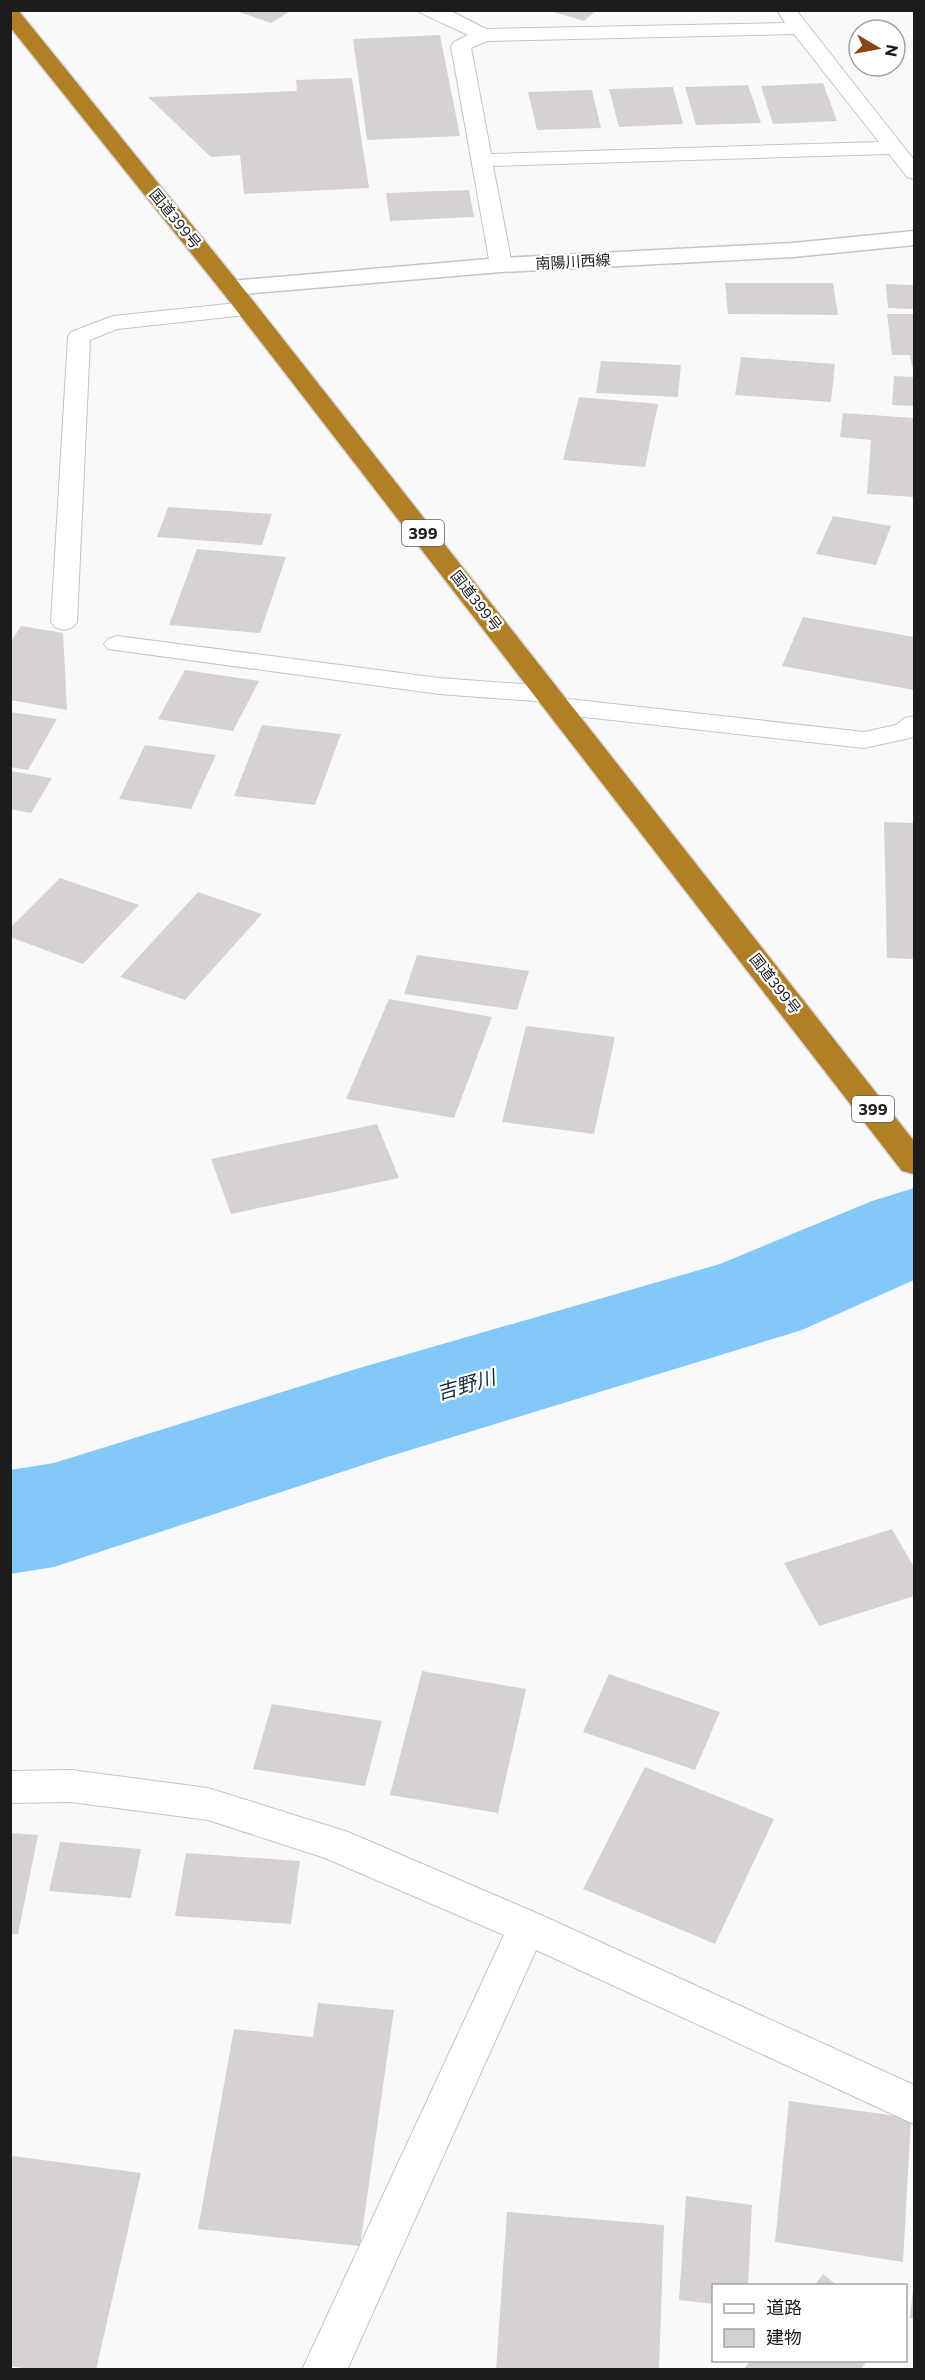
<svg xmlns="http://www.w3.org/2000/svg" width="925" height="2380" font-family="Commissioner,'Noto Sans JP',sans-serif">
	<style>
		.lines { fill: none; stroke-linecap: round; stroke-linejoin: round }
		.river { fill: #82c8fa; fill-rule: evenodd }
		.building { fill: #d6d2d1 }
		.lane-casing { stroke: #c3c4c7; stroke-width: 2 }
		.secondary-casing { stroke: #c3c4c7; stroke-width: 3 }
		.highway-casing { stroke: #d6d6d6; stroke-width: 3 }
		.lane { fill: #fff; fill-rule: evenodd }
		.secondary { fill: #fff; fill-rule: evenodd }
		.highway { fill: #b18026; fill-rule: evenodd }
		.labels { text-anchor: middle; stroke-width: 4.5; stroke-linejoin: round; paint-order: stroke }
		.far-street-label { font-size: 15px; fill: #1c1c1d; stroke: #fff }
		.shield { fill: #fff; stroke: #606061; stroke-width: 1.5 }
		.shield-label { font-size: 16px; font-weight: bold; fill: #1c1c1d }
		.water-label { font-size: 20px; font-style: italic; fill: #102f43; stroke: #fff }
	</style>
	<rect width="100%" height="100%" fill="#f9f9fc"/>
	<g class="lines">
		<!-- river -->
		<path class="river" d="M914,1188V1280L802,1330L384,1458L54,1567L10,1574V1470L54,1463L356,1369L720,1264L872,1201Z"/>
	</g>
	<!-- building -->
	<path class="building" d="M233,10H292L271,23Z
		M547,10H597L584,21Z
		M440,35L460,136L367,140L353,39Z
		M352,78L369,188L244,194L240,155L211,157L148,97L297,91L296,80Z
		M823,83L837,121L773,124L761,86Z
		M748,85L761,123L696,125L685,87Z
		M673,87L683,124L619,127L609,89Z
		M592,90L601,128L537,130L528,92Z
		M469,190L474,217L390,221L386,193Z
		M725,283H833L838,315L728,314Z
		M886,284L914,285V309L888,308Z
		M887,314H914V367H912L910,355H892Z
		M741,357L835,364L831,402L735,395Z
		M601,361L681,365L678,397L596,393Z
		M894,376L914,377V406L892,405Z
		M579,397L658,404L645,467L563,460Z
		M843,413L914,418V497L867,494L871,440L840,437Z
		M168,507L272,514L262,545L157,537Z
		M833,516L891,526L876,565L816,554Z
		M197,549L286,557L260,633L169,625Z
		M803,617L914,637V690L782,666Z
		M21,626L63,633L67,710L10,700V643Z
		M185,670L259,681L233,731L158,719Z
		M10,712L57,719L28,770L10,767Z
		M262,725L341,734L315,805L234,796Z
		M145,745L216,755L191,809L119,799Z
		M10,771L52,778L31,813L10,809Z
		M884,822L914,823V959L887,958Z
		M60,878L139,905L83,964L10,937V928Z
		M198,892L262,914L185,1000L120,977Z
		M417,955L529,971L517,1010L404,994Z
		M389,999L492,1017L454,1118L346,1099Z
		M526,1026L615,1037L594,1134L502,1122Z
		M377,1124L399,1178L231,1214L211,1159Z
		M892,1529L914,1567V1596L819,1626L784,1563Z
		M422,1671L526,1689L498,1813L390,1795Z
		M609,1674L720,1712L695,1770L583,1732Z
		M272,1704L382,1721L365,1786L253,1769Z
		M645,1767L774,1819L715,1944L583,1889Z
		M10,1833L38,1835L18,1934H10Z
		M60,1842L141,1849L131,1898L49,1891Z
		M186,1853L300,1861L291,1924L175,1916Z
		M318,2003L394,2010L360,2246L198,2229L234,2029L313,2037Z
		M789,2101L911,2118L903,2262L775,2242Z
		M13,2156L141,2173L96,2370H35L10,2366V2164Z
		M686,2196L752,2205L748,2286H714V2304L679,2300Z
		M507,2212L664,2225L659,2370H496Z
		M823,2274L838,2286H814Z
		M913,2290H914V2319L910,2318Z
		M751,2360H868L860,2370H743Z"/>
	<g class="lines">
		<defs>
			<path id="lane" d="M417,10H449L486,29L785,23L777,10H796L914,160V179L907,177L889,154L493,166L512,265L509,270L501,272L493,270L490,265L451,46L454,42L468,35C459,30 420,14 417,10ZM794,34L879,142L491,154L471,48L487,41Z
				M247,302L255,304L258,309L255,314L117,329L90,340L77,622L73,627L64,630L55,627L51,622L68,337L71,332L113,316Z
				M117,636L439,678L549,686L558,688L562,694L559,698L864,732L896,725L905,718L914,716V737L864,748L558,714L549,712L545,706L548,702L439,694L108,649L104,644L108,639Z
				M71,1770L208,1788L348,1832L541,1915L914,2085V2124L536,1950L347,2370H302L504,1935L325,1858L208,1820L71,1802L10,1803V1771Z"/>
			<path id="secondary" d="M914,231V245L793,257L501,272L231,295L223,293L219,288L223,283L231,281L501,258L793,243Z"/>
			<path id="highway" d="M10,10H18L239,283L914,1141V1174L902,1171L223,293L10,27Z"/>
		</defs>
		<!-- lane casing -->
		<use href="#lane" class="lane-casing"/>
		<!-- secondary casing -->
		<use href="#secondary" class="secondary-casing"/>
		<!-- highway casing -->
		<use href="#highway" class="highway-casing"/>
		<!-- lane -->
		<use href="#lane" class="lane"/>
		<!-- secondary -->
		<use href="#secondary" class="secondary"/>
		<!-- highway -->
		<use href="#highway" class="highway"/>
	</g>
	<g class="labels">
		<!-- far-street labels -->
		<g class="far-street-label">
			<text transform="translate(175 219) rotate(51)" y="5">国道399号</text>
			<text transform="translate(573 262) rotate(-3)" y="5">南陽川西線</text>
			<text transform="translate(476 601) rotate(52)" y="5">国道399号</text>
			<text transform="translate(775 984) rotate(52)" y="5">国道399号</text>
		</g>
		<!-- shield labels -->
		<g class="shield">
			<rect x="402" y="520" width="42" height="26" rx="4.5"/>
			<rect x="852" y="1096" width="42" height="26" rx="4.5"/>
		</g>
		<g class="shield-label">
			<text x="423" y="539">399</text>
			<text x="873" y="1115">399</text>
		</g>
		<!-- water labels -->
		<g class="water-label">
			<text transform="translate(466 1385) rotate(-16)" y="7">吉野川</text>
		</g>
	</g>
	<!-- border -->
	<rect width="925" height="2380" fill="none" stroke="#1c1c1d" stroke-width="24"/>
	<!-- legend -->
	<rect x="712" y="2284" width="195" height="78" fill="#ffffff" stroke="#a4a4a5" stroke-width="1.5"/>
	<rect x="724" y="2304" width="30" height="9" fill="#ffffff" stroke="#a4a4a5" stroke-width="1.5"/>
	<text x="766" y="2314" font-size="18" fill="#1c1c1d">道路</text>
	<rect x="724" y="2329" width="30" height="18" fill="#d6d2d1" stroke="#a4a4a5" stroke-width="1.5"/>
	<text x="766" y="2344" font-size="18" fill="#1c1c1d">建物</text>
	<!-- north arrow -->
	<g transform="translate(877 48) rotate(100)"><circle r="28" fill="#ffffff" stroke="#a4a4a5" stroke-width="1.5"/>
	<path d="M0-4.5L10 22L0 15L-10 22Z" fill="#884516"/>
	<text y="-9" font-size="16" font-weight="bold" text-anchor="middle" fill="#1c1c1d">N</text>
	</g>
</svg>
